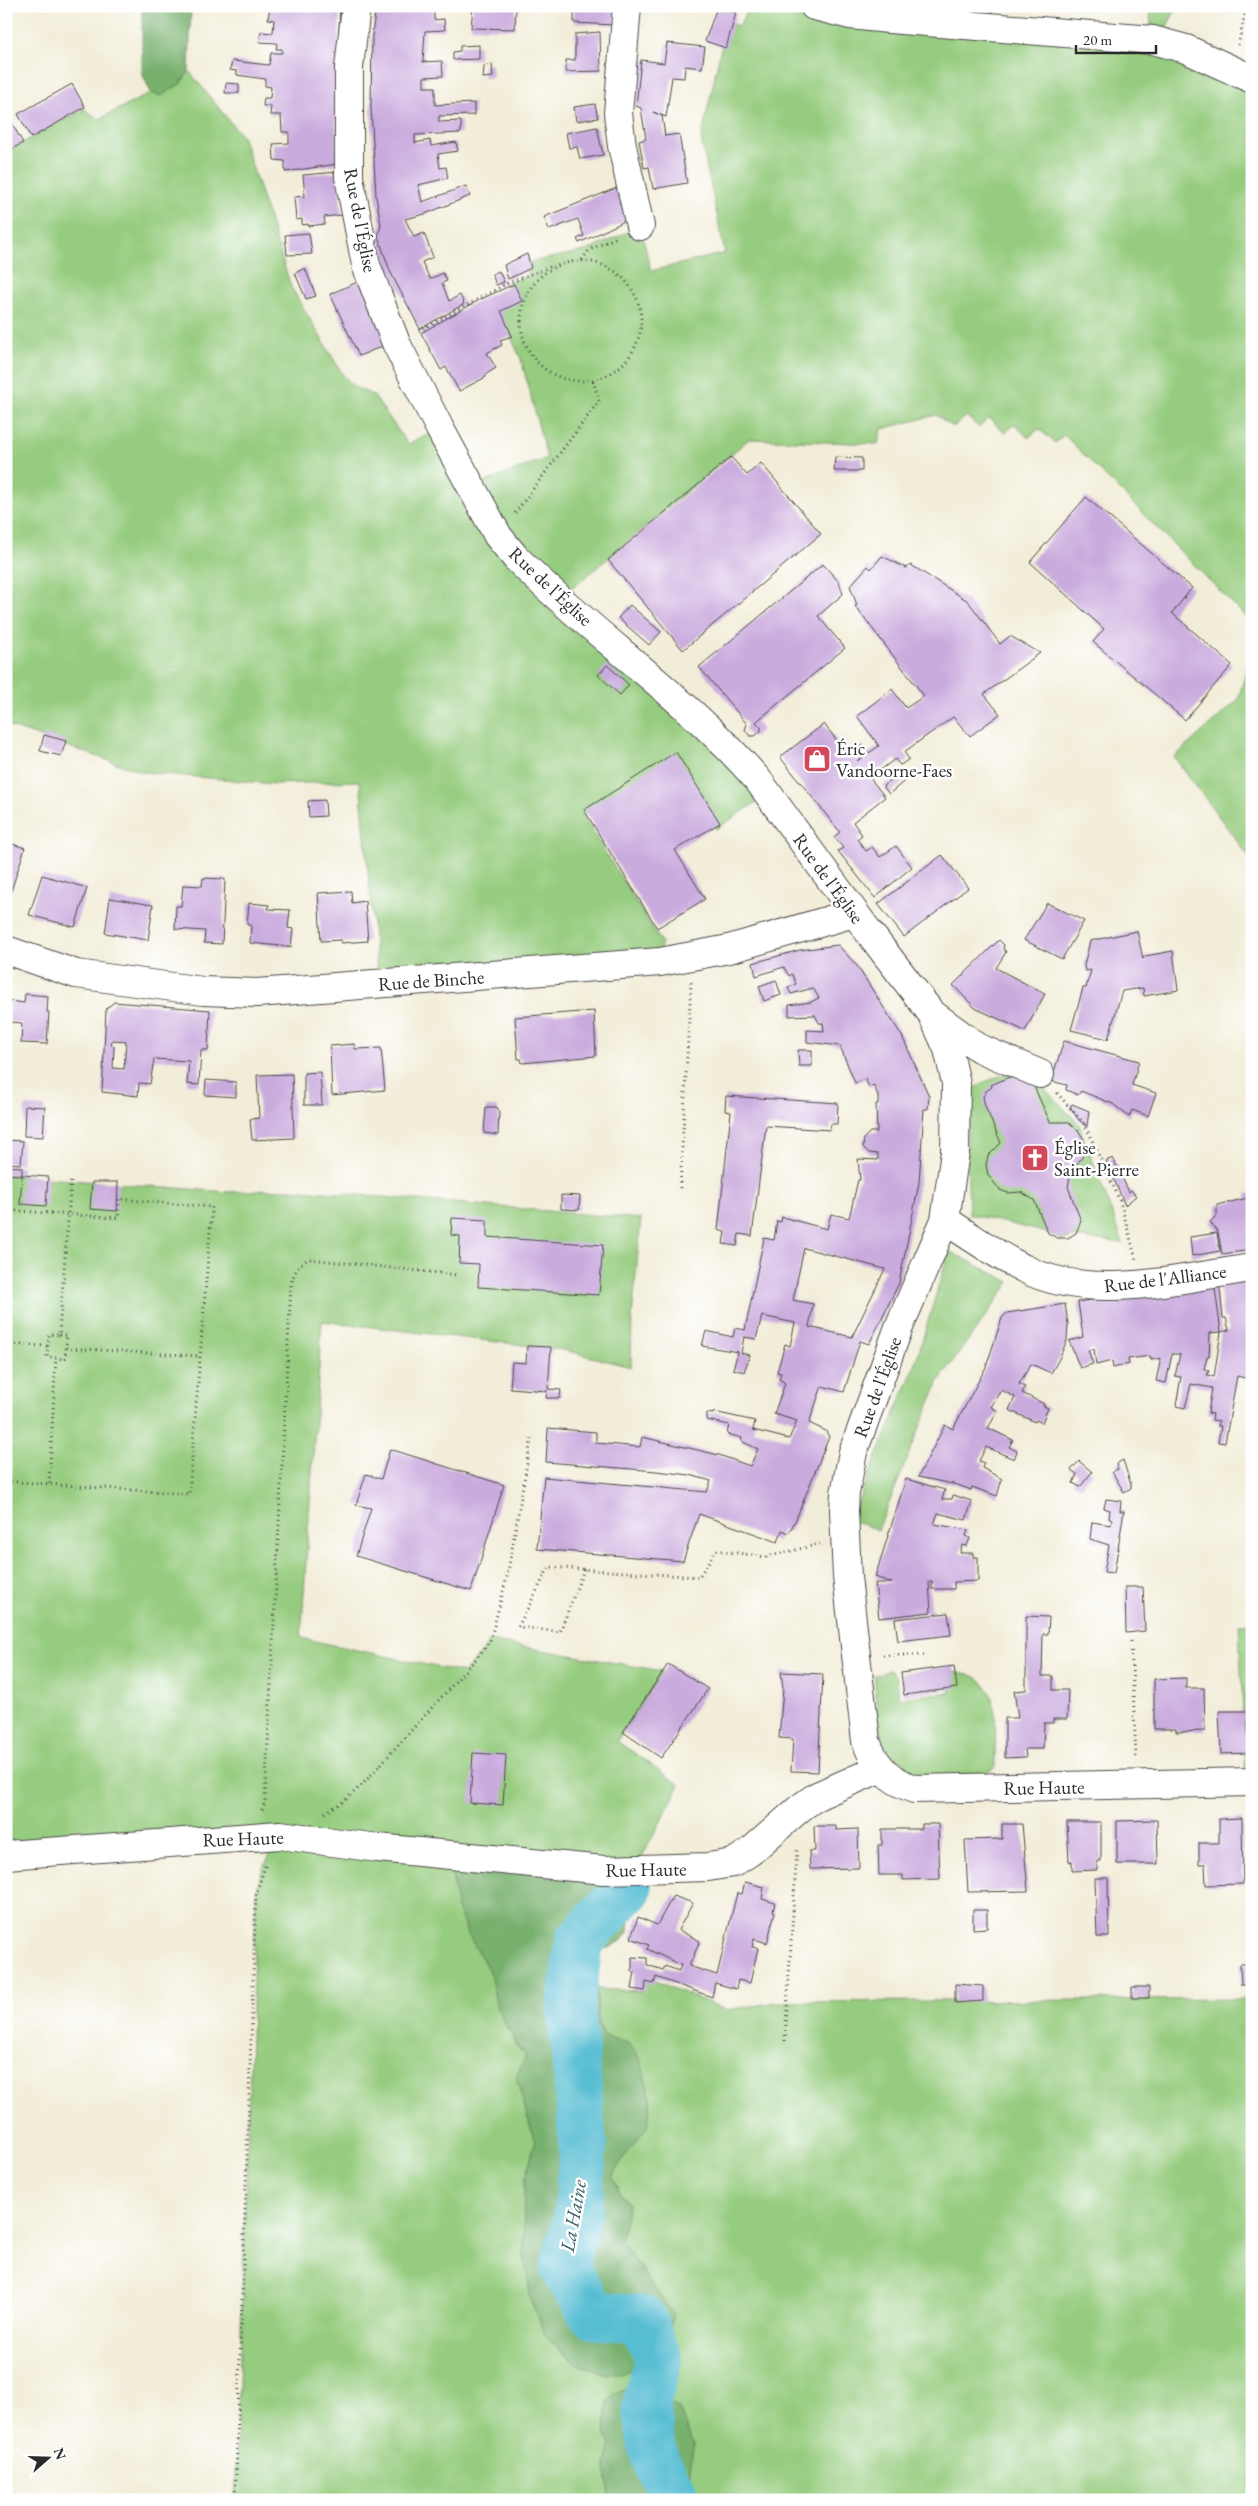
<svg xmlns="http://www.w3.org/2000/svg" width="1258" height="2506" font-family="'EB Garamond',serif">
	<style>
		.green { fill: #96cc7f; stroke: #607c55 }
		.forest { fill: #78b06e; stroke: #526e4c }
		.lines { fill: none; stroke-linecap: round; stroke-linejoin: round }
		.river { stroke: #56bdd3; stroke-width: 48 }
		.building { fill: #caabde; fill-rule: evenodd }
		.minor-casing { stroke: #494845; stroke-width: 30 }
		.path { stroke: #494845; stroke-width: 3; stroke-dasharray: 1 4; stroke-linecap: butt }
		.minor { stroke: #fff; stroke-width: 28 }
		.labels { text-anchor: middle; stroke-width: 5; stroke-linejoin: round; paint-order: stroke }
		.street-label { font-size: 19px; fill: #2b2b2b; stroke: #fff }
		.poi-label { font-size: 19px; fill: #2b2b2b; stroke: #fff; text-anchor: start }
		.water-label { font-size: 20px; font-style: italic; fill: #3a5e66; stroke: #fff }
	</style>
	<rect width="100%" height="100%" fill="#fff"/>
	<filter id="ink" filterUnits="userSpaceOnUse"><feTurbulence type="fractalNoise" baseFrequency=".02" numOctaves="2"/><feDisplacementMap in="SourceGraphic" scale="10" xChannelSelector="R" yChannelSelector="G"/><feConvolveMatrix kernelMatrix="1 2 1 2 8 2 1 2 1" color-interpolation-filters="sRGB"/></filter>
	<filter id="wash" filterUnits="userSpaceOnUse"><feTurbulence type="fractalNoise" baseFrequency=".0096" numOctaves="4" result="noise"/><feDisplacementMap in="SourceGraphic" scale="20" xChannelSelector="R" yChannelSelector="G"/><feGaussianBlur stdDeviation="1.12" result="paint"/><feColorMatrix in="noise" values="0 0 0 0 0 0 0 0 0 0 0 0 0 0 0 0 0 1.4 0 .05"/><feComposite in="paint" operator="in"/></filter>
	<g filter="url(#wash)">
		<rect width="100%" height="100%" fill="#f2edd8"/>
		<!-- green -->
		<path class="green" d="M749,6H818L1153,40L1149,6H1178L1166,28L1186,49L1248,77L1252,58V623L1064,435L1055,443L1039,429L1028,438L1015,424L1005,433L989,418L979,428L967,416L953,427L936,415L882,429L878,444L749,439L561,598L768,795L716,829L672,759L582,815L661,942L660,962L378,984L360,781L275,784L142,772L6,725V152L84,109L99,119L151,93L161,95L181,83L189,71L243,138L291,287L343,375L356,388L373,395L408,444L440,429L471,488L547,458L521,359L498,309L514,300L506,284L529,275L526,263L589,250L640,226L651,271L725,253L701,140L720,52L729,23L739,26Z
			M1252,651V861L1174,757L1238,700Z
			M1015,1070L1038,1082L1079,1124L1123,1243L1072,1237L1063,1240L1048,1233L969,1214L966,1116L968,1094L982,1083Z
			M6,1175L228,1192L289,1189L641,1219L632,1318L631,1367L564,1350L322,1321L301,1638L464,1673L490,1641L662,1671L617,1741L680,1785L635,1870L457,1908L468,1934L490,1972L497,2008L526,2055V2112L535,2142L524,2186L531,2302L545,2335L575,2363L646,2275L620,2241L628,2204L611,2178L627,2152L628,2043L604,2036L597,2019V1989L641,1991L643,1976L726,2010L778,2002L1252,1999V2500H690L687,2493L693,2445L608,2401L605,2431L611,2445L606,2466L609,2500H235L256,1894L261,1873L279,1835L6,1855Z
			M949,1251L1010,1282L939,1381L878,1530L850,1520L914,1368Z
			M1252,1623V1782H1246L1239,1624Z
			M890,1670L897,1678L899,1698L951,1692L949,1672C1007,1670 994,1727 995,1767L979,1778L911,1776C903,1769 895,1761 889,1752C875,1731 877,1699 874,1675Z"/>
		<!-- forest -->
		<path class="forest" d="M142,6H191L189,71L181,83L161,96L151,93L142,73Z
			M455,1856L635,1870L628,1933L620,1942L597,1952V2019L604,2036L628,2043L640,2058L651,2099L647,2129L627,2152L611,2178L628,2204L621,2241L673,2315L668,2339L658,2359L640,2369L607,2375L575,2363L545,2335L531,2302L523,2248L524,2186L535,2142L516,2078L526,2055L519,2049L497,2008L490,1972L468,1934L457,1908L452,1874Z
			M627,2388L650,2389L679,2409L693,2445L687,2493L690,2500H609L606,2466L611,2445L605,2431L608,2401L613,2394Z"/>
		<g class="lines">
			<!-- river -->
			<path class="river" d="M628,1889L579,1941L571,2005L583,2145L578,2211L564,2268L594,2315L643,2320L658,2359L646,2406L654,2457L677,2500"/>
		</g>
		<g id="blocks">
			<!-- building -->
			<path class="building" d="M270,6H340L336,110L337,164L285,172V161L274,160L273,144L289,143V132H282L281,115H270L271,106H263L264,98H270L271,87L265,86V79L237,75V71L230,70L232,61L269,65L271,53H282V49H276L277,43L259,42L261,32L273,33L274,20L268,19Z
				M376,6H434V20L444,19L445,30L425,31L423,62L442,61L443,76L424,77V87H435V105L474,103V115L439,116V122L461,121V133L415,135V143L430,140L431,146L456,142L458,151L438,154L440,168L446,167L448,178L418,185L422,202L466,186L470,196L425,214L405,219L414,237L424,233L433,257L422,262L430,279L443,273L447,281L442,283L449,301L460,295L464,304L420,329L390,271L378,236L381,225L376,196L371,107L372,35Z
				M473,6H516L515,29L471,28Z
				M574,6H617L615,25L574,23Z
				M717,7L736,13L726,48L705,41Z
				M600,32L601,71L566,72V60H575V34Z
				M667,43L705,47L702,68L685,66L684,78L672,77L666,117L653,112L662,116L665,136L679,134L687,183L653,189L649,167L644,168L639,141L646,139L641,108L636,106L641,60L664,63Z
				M479,45V59L453,60V52L460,51V46Z
				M492,64L493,77L483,78L484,66Z
				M226,83L239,84V93H225Z
				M72,84L85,107L31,138L18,114Z
				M595,104L598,118L576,121L574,107Z
				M10,120L23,143L6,152V122Z
				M597,127L603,155L580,159L577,147L569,148L566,133Z
				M338,172L342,215L324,217L325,224L308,226V224L302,225V219L296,220L294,197L305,196L303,175Z
				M624,185L629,219L579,243L577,239L584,236L578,219L549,230L544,217Z
				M309,233L312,254L287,255L285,235Z
				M527,254L531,268L508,279L504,265Z
				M305,268L316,296L306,299L295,273Z
				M499,271L504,282L496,285L492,274Z
				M362,280L390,343L359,356L330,294Z
				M514,284L522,301L501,311L512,336L500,340L502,345L487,353L496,368L485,375L486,377L459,391L446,367L441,370L421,333L481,299Z
				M731,457L747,475L761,463L821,534L683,650L608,560Z
				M835,457L862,458V471H834Z
				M1086,497L1192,588L1172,613L1232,665L1185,720L1093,642L1104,629L1030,562Z
				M882,556L906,568L911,565L968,601L1000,644L1010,636L1040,653L984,694L1000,714L970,736L953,717L904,752L909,759L902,764L900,765L895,759L870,778L885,797L853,822L862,835L857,839L866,851L872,847L880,857L896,846L912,867L875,898L838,851L843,848L834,837L840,832L780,757L824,724L849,756L863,745L868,752L857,761L879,746L857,716L892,689L906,708L924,696L855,606L857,605L850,586L868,566L871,569Z
				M823,564L839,582L843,594L818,616L845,648L756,722L761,727V731L755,736H750L745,730L747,724L699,667Z
				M630,605L661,632L649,645L618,618Z
				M607,665L629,685L620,695L598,675Z
				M44,735L66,741L61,756L40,751Z
				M676,752L720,823L675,850L705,899L657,928L584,810Z
				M904,770L909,777L889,794L883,786Z
				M325,800L326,816L309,817L308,801Z
				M6,842L25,848L9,897L6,896Z
				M942,855L968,888L904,937L878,904Z
				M42,875L87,888L75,927L29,915Z
				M203,878L225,879L222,944L204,943L205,931L175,929L176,906H181L183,885L202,886Z
				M351,891L352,903L365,901L368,941L341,943V940L321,941L318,893Z
				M110,898L153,905L148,940L105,933Z
				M249,903L269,905L268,909L290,910L288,928L293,929L291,947L250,943L251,925H247Z
				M1047,903L1084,921L1062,959L1024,940Z
				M1137,931L1143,959L1145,956L1173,951L1178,990L1144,996L1143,988L1122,991L1108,1039L1071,1030L1083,988H1086L1091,970L1085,971L1084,965L1090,941Z
				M999,940L1004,945L1003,948L1006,952L996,968L1045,994L1025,1031L975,1008L953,985Z
				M838,945L857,966L902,1036L929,1096L928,1109H924L919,1183L899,1283L869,1344L860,1341L844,1392L822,1386L809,1423L826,1431L829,1437L796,1519L789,1533L782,1530L778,1542L699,1514L683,1561L537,1549L544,1477L707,1492L711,1481L690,1475L656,1471L546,1462L548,1428L596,1432V1443L640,1447L642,1437L719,1455L750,1466L758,1449L741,1441L742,1438L727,1434L729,1425L707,1420V1413L713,1414L714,1412L755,1421L753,1430L789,1439L797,1421L774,1414L785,1383L779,1379L781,1373L777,1372L785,1344L790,1346L795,1323L762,1316L756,1339L744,1337L741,1353L750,1355L744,1372L733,1369L738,1352L702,1346L706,1331L733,1337L735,1328L745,1330L764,1238L774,1240L777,1221L781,1222L782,1217L827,1229L831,1214L849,1218L858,1180H860L858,1159L878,1160V1154L869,1153L863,1147L864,1138L870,1132H877L876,1104H878V1096L874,1085L869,1087L865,1079L855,1083L840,1046L807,1042V1030L824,1031L823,1023H819L815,1015L789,1016V1005L811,1002L819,998L813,988L791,994L788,988L796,984L792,974L789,976L784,967L756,976L753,963L800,950ZM804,1248L885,1269L852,1337L809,1327L813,1304L793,1300Z
				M776,980L781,995L764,1001L759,986Z
				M25,994L48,996L47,1012H49L47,1044L21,1043L22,1023L9,1022L10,1001L24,1003Z
				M114,1002L210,1010L208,1050H201L199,1085L187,1084L189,1061L154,1059L150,1084L139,1083L138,1096L102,1092L106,1009ZM112,1040L126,1041L124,1069L113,1068L114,1046L111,1045Z
				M594,1011L596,1056L522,1063L521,1059H518L515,1017Z
				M1064,1041L1139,1061L1132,1085L1156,1093L1148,1116L1132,1110L1129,1117L1113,1104L1081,1091L1078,1095L1066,1090L1067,1085L1051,1081Z
				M354,1044L355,1049L381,1048L385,1090L332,1095L330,1046Z
				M798,1050H812V1066H799Z
				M320,1072L322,1105H304V1073Z
				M292,1074L294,1138L252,1140L250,1119L259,1118L257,1075Z
				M1014,1075L1032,1082L1050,1122H1068L1078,1130L1083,1138V1156L1071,1171L1068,1187L1081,1221L1076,1233L1068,1238H1057L1048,1233L1034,1200L1021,1192L1008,1193L1000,1190L988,1175L986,1165L988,1156L1001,1143L985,1106L983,1097L986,1091L992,1087L991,1085Z
				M206,1080L236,1082V1097L205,1095Z
				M726,1096L838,1103L837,1124H831L830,1130L766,1126L752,1236L739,1234L737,1246L723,1244L725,1232L718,1230L731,1112L725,1111Z
				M1072,1104L1089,1111L1087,1126L1079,1120L1070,1107Z
				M25,1106L45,1107L43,1137L24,1136Z
				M486,1107H496L499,1110L498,1135L484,1133Z
				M6,1140L23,1141L21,1164L6,1163Z
				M1113,1158L1129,1192L1131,1190L1136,1196L1125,1205L1106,1161Z
				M6,1166L22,1167V1175L6,1174Z
				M22,1175L48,1177L46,1206L20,1204Z
				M92,1182H118L117,1211L90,1209Z
				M1252,1193V1250L1222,1254L1218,1232L1210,1222L1217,1215V1205L1248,1198L1247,1194Z
				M561,1195L580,1196L579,1210L561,1209Z
				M452,1218L487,1220V1237L603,1245L599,1295L478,1287L479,1264L459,1263L460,1236L451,1235Z
				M1217,1233L1220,1251L1192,1256L1190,1237Z
				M1252,1275V1357L1249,1379L1237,1376L1225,1443L1218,1442L1221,1426H1218L1219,1421L1212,1420L1213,1414L1208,1413L1212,1388L1191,1384L1185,1408L1176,1406L1181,1377L1175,1376L1180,1354H1172L1166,1383L1156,1381L1161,1358L1151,1360L1150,1356L1128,1359L1129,1364L1113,1368L1112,1361L1096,1365L1094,1349L1088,1350L1093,1364L1080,1368L1069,1341L1083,1337L1078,1302L1214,1281L1221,1332L1229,1330L1226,1318H1223L1219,1280ZM1221,1332L1214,1377L1207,1375L1209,1370L1204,1369L1207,1356H1209L1210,1333Z
				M1065,1304L1068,1324L1067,1340L1059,1359L1051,1373L1031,1364L1019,1384L1025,1387L1022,1393L1044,1404L1043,1406L1048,1408L1042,1423L1036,1420L1035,1422L1009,1410L1015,1397L1001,1390L991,1407L998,1411L988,1428L1013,1440L1009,1447L1017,1451L1014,1459L986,1447L979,1461L984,1463L982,1468L1002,1479L997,1496L972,1487L971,1490L958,1485L918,1477L945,1425L953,1429L986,1367L1002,1318L1007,1313Z
				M527,1346L551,1347L548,1389L561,1390L560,1398H546L547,1391L510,1388L512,1362L526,1363Z
				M390,1449L504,1485L471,1591L356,1556L371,1508L356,1505L366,1474L381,1479Z
				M1123,1460L1131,1485V1488L1124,1492L1112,1472L1118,1469L1116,1464Z
				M1079,1461L1092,1472L1080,1487L1073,1483L1077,1474L1071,1470Z
				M906,1479L945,1490L942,1499H952L953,1495L972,1501L966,1520L938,1513L934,1524L968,1530L966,1536L970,1538L967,1546L962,1545L960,1553H973V1557H978V1581L954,1582V1589H932V1582H929L931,1612L879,1618L875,1583H892L875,1577Z
				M1106,1499L1121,1501L1120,1511H1124L1114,1573L1104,1572L1109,1545L1090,1539L1092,1522L1111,1525L1112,1519H1109L1110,1510L1104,1508Z
				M1125,1587H1143L1145,1631L1126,1633Z
				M948,1613L951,1635L898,1641L895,1619Z
				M1026,1616L1049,1617L1048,1634H1043L1042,1676H1053V1690H1068L1067,1719H1053V1723H1044L1043,1749H1025L1026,1757L1005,1758V1718H1018L1014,1691L1026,1690Z
				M668,1664L708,1689L661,1758L623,1732Z
				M954,1666L957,1688L904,1695L901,1673Z
				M781,1672L823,1674L818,1772L791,1771L793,1739L779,1738L783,1688Z
				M1186,1678V1688H1204L1205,1731L1176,1732V1729H1154V1679Z
				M1219,1711H1247L1249,1753L1221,1754Z
				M473,1753L506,1755L503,1805L470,1803Z
				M1242,1818L1243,1884L1206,1885L1205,1864H1199V1843H1219V1819Z
				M1157,1820L1158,1864H1117V1821Z
				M1067,1822H1101V1861H1097V1870L1072,1871V1861L1069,1862Z
				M922,1824H938L940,1879L903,1880V1875H879L878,1845H882V1829H922Z
				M1002,1824H1022L1028,1891L968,1892L965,1840L1002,1839Z
				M814,1826H836V1830L858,1829L859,1868L810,1869L809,1851H815Z
				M1095,1878H1108L1109,1937H1097Z
				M745,1882L764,1887L762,1899L775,1903L773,1911L775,1912L767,1943L754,1939L752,1947L758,1948L750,1983L738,1980L736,1989L715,1983L712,1997L656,1977L654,1984L646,1982L645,1991L632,1989L635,1972H632V1957L647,1958V1965L663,1970L665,1966L679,1971L681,1965L647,1949L649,1945L631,1938L638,1917L657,1925L673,1896L693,1903L678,1930L700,1941L689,1966L717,1975L737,1893L742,1894Z
				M973,1910H987V1928L973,1929Z
				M1240,1964H1252V1985H1241Z
				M955,1984L983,1986V2001L955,2003Z
				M1132,1987H1149V1998H1132Z"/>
		</g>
	</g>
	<g filter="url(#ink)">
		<use href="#blocks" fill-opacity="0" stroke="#494845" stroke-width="1"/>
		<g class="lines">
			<defs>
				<path id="minor" d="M356,6L349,68V177L366,265L396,343L440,429L498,536L516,558C593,635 686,697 758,780L868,931L932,1014L948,1049L956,1083L955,1152L945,1220L899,1327L853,1452L845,1493L844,1511L847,1577L866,1741C875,1766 889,1780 914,1789L1252,1782
					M627,6L618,113L622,146L640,226
					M814,6L850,15L889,19L1153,40L1186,49L1252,79
					M6,950L76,974L203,991L257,993L660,962L729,949L854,913
					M934,1015L979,1048L1040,1074
					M945,1220C970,1236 996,1255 1023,1268C1090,1303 1180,1278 1252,1268
					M6,1855L280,1835L378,1848L604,1870L708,1867L733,1863L750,1852L800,1808L817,1796L881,1768"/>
			</defs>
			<!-- minor casing -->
			<use href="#minor" class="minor-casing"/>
			<!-- path -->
			<path class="path" d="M1238,45L1247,6
				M582,260L589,250L617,237
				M521 321a60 60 0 1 1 120 0a60 60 0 1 1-120 0Z
				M419,331L506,284L550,267
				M515,513L599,401L593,380
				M1057,1093L1085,1125L1120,1201L1136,1259
				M680,1188L691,982
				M6,1195V1210L118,1218L119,1199L212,1207L189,1494L6,1481
				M59,1335L67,1336L65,1359L47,1357L49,1334L59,1335L71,1179
				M6,1344L48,1346
				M66,1348L200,1356
				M49,1483L56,1358
				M584,1569L560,1632L518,1627L549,1567L699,1577L716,1550L766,1557L820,1544
				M1131,1641L1136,1758
				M883,1655H927
				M262,1810L265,1801L291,1285C294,1272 297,1265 309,1259L458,1275
				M325,1813L344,1801L362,1785L475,1660L490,1641L507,1577L532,1435
				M785,2041L797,1848
				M235,2500L256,1894L266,1863"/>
			<!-- minor -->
			<use href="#minor" class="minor"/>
		</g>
	</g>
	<!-- icons -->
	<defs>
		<symbol id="shop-square" viewBox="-11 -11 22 22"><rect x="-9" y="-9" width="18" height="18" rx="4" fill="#d1495b" stroke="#fff"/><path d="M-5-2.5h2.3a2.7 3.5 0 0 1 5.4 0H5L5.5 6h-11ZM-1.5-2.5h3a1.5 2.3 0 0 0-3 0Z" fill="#fff"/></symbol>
		<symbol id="church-square" viewBox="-11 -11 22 22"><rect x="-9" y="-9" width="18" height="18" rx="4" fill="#d1495b" stroke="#fff"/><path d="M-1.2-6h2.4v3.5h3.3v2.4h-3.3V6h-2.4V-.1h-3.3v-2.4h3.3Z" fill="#fff"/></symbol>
	</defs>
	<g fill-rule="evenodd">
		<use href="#shop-square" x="801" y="743" width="32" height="32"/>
		<use href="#church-square" x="1019" y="1142" width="32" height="32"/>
	</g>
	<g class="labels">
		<!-- street labels -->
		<g class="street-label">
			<text transform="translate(361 220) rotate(79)" y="7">Rue de l'Église</text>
			<text transform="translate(551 586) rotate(43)" y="7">Rue de l'Église</text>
			<text transform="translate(829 878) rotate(54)" y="7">Rue de l'Église</text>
			<text transform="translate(431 980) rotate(-4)" y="7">Rue de Binche</text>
			<text transform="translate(1165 1278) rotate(-7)" y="7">Rue de l'Alliance</text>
			<text transform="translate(877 1387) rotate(-70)" y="7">Rue de l'Église</text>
			<text transform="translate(1044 1787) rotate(-1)" y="7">Rue Haute</text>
			<text transform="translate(243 1838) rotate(-2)" y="7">Rue Haute</text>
			<text transform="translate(646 1869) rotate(-1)" y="7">Rue Haute</text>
		</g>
		<!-- poi labels -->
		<g class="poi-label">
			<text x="836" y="755">Éric<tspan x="836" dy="22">Vandoorne-Faes</tspan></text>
			<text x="1054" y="1154">Église<tspan x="1054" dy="22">Saint-Pierre</tspan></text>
		</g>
		<!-- water labels -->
		<g class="water-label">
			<text transform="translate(573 2216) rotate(-80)" y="7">La Haine</text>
		</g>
	</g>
	<!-- margin -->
	<rect width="1258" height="2506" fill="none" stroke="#fff" stroke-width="25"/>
	<!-- north arrow -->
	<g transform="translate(48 2458) rotate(70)" stroke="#ffffff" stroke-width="4" paint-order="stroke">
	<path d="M0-4L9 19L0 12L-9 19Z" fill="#2b2b2b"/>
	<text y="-8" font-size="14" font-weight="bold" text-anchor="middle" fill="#2b2b2b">N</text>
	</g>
	<!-- scale -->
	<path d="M1076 45v8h80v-8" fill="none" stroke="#2b2b2b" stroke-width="2.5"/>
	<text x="1083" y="45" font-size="15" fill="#2b2b2b" stroke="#ffffff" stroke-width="4" paint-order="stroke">20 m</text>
</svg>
